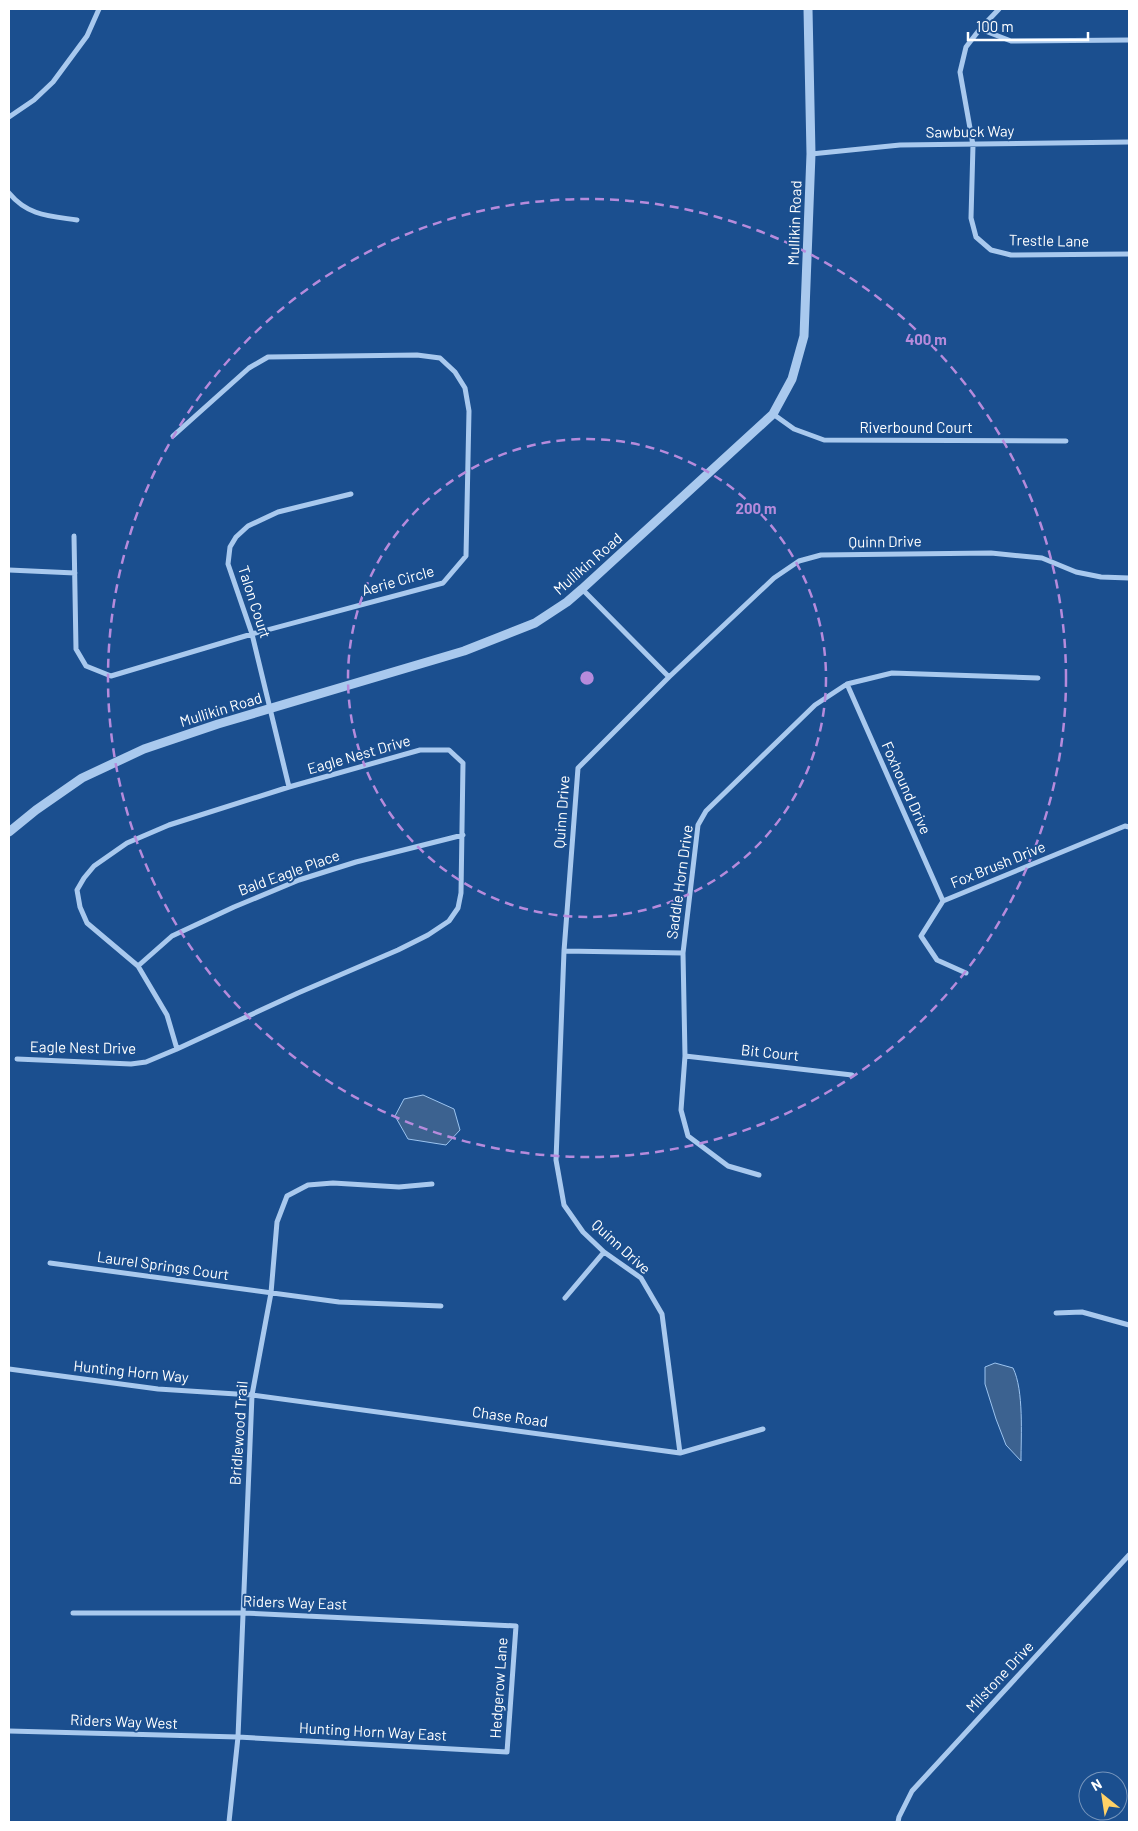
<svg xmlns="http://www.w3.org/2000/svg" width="1138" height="1831" font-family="Barlow,sans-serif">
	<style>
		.water { fill: #3c6290; stroke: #9cc4f0 }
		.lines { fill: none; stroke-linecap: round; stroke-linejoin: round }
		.minor { stroke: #a9c9ee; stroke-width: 5 }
		.tertiary { stroke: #a9c9ee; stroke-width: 9 }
		.ring { fill: none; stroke: #b68bdc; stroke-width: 2.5; stroke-dasharray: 9 6 }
		.labels { text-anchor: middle; stroke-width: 4; stroke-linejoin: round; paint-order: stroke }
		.street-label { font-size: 15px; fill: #fff; stroke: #1b4f8f }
		.centre { fill: #b68bdc; stroke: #1b4f8f; stroke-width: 2.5 }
		.ring-label { font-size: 15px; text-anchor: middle; font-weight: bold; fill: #b68bdc; stroke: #1b4f8f; stroke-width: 4; stroke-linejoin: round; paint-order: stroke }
	</style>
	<rect width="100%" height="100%" fill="#1b4f8f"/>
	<!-- water -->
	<path class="water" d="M423,1095L454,1109L460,1130L446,1145L408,1139L395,1116L404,1099Z
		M995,1363L1013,1368C1024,1390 1021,1436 1021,1461L1006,1445L996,1419L985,1384V1367Z"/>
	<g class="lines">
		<!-- minor -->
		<path class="minor" d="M999,9L980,29L1011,41L1129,40
			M980,29L966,47L960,72L973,145L971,218L976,237L991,250L1011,255L1129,254
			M9,117L34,100L53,82L87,36L99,9
			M811,154L900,145L1129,142
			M9,193C28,216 50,216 77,220
			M773,414L794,429L824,440L1066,441
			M74,536L76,649L86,666L111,676L252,634L443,583L466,556L469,411L465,388L455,372L440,358L417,355L268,357L249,368L173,436
			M9,570L75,573
			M582,589L669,677
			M847,684L943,901
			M289,787L252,634L228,564L230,547L236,537L248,526L278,512L351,494
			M564,951L683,953
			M138,966L172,936L234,907L299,880L356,862L463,835
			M966,973L937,960L921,936L943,901L1125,826L1129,827
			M685,1056L852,1075
			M17,1059L131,1064L146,1062L177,1049L298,993L398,950L428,935L449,921L458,908L461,893L463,763L449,750H420L289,787L169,825L127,843L94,866L84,878L77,890L80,907L87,923L138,966L167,1015L177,1049
			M759,1175L728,1166L688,1136L681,1110L685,1056L683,953L698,825L706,811L815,705L847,684L892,673L1038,678
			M50,1263L339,1302L441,1306
			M565,1298L604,1252
			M1056,1313L1082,1312L1129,1325
			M9,1369L158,1389L252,1395L680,1453L763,1429
			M680,1453L662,1314L641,1278L604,1252L583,1232L564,1205L556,1160L564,951L578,768L669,677L774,578L799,561L821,555L991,553L1042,558L1076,572L1101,577L1129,578
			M9,1731L238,1737L507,1752L516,1626L243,1613H73
			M229,1822L238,1737L252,1395L271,1293L277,1222L287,1196L308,1185L333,1183L399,1187L432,1184
			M898,1822L899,1817L912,1791L1129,1555"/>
		<!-- tertiary -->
		<path class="tertiary" d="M9,832L36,810L82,778L144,749L218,724L464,651L535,623L567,602L582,589L773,414L792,379L804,336L811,154L808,9"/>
	</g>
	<!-- distance rings -->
	<g class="ring">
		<circle cx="587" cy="678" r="239"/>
		<circle cx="587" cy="678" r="479"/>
	</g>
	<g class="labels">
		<!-- street labels -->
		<g class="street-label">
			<text transform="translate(970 132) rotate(-1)" y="5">Sawbuck Way</text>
			<text transform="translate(795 223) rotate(-88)" y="5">Mullikin Road</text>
			<text transform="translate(1049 241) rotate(1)" y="5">Trestle Lane</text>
			<text x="916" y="433">Riverbound Court</text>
			<text transform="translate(885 542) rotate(-1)" y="5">Quinn Drive</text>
			<text transform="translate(588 564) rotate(-41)" y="5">Mullikin Road</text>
			<text transform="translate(398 581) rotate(-16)" y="5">Aerie Circle</text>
			<text transform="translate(254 602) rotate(72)" y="5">Talon Court</text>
			<text transform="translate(221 710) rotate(-17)" y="5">Mullikin Road</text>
			<text transform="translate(359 755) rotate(-16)" y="5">Eagle Nest Drive</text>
			<text transform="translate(906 788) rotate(66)" y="5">Foxhound Drive</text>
			<text transform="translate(562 812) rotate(-86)" y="5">Quinn Drive</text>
			<text transform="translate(998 865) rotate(-22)" y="5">Fox Brush Drive</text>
			<text transform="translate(289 873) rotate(-20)" y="5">Bald Eagle Place</text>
			<text transform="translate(680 882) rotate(-82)" y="5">Saddle Horn Drive</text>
			<text transform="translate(83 1048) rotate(1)" y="5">Eagle Nest Drive</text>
			<text transform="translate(770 1053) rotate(6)" y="5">Bit Court</text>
			<text transform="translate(621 1247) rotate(42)" y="5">Quinn Drive</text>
			<text transform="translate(163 1266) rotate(8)" y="5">Laurel Springs Court</text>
			<text transform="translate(131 1372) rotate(6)" y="5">Hunting Horn Way</text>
			<text transform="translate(510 1417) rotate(8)" y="5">Chase Road</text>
			<text transform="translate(239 1433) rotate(-86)" y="5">Bridlewood Trail</text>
			<text transform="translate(295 1603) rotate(2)" y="5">Riders Way East</text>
			<text transform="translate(1000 1677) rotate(-47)" y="5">Milstone Drive</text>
			<text transform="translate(499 1688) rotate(-86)" y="5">Hedgerow Lane</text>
			<text transform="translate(124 1722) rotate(2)" y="5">Riders Way West</text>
			<text transform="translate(373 1732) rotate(3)" y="5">Hunting Horn Way East</text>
		</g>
	</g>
	<circle cx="587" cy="678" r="8" class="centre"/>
	<g class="ring-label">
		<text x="926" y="345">400 m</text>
		<text x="756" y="514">200 m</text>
	</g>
	<!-- border -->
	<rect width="1138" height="1831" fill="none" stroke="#ffffff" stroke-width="20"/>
	<!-- north arrow -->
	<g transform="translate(1103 1796) rotate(330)"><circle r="24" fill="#1b4f8f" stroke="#7695bc"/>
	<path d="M0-4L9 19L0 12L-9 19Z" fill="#ffd166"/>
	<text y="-8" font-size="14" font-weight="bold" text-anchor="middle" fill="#ffffff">N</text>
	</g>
	<!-- scale -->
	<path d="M968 32v8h120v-8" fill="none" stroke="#ffffff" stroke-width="2.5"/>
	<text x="976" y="32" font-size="15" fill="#ffffff" stroke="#1b4f8f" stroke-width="4" paint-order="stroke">100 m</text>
</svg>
